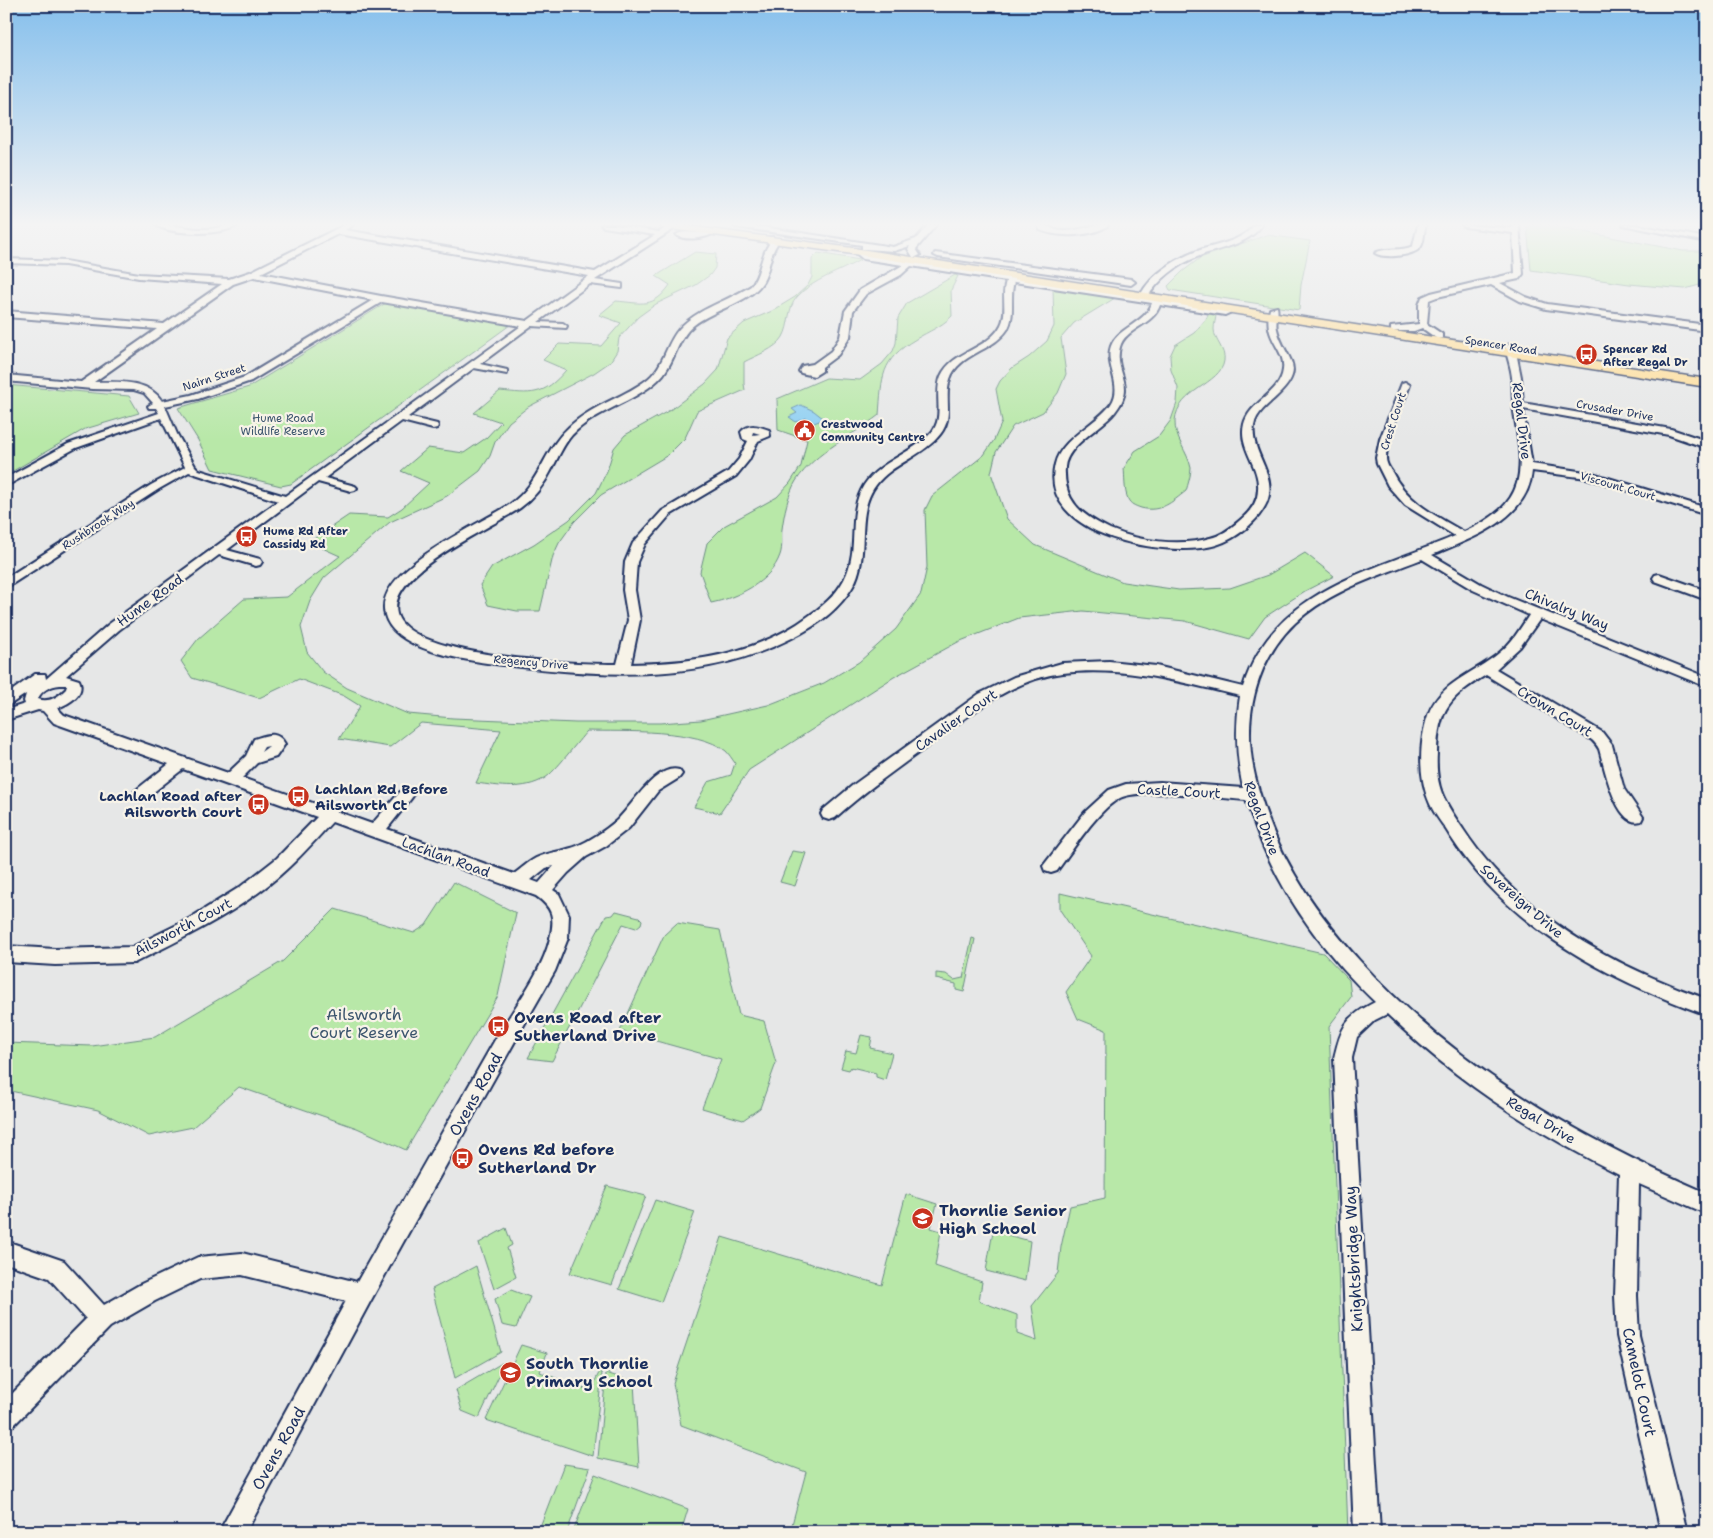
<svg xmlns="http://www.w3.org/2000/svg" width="1713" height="1538" font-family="'Shantell Sans',sans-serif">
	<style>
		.green { fill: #b8e8a8; stroke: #6a8c83 }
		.water { fill: #91d0f2; stroke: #6290b7 }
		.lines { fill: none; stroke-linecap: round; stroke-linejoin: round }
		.minor-casing { stroke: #1b2f5e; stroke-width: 4 }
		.major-casing { stroke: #1b2f5e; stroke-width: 3 }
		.minor { fill: #f7f3e8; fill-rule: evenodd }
		.major { fill: #ffdd96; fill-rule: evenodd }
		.labels { text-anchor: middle; stroke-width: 4.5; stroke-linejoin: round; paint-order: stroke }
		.far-street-label { font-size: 11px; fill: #1b2f5e; stroke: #f7f3e8 }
		.far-poi-label { font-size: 11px; font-weight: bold; fill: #1b2f5e; stroke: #f7f3e8; text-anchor: start }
		.far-park-label { font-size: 11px; fill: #3a546d; stroke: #f7f3e8 }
		.street-label { font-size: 14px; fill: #1b2f5e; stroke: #f7f3e8 }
		.poi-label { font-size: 14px; font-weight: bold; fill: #1b2f5e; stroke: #f7f3e8; text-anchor: start }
		.near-park-label { font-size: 16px; fill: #3a546d; stroke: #f7f3e8 }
		.near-poi-label { font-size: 16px; font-weight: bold; fill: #1b2f5e; stroke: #f7f3e8; text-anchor: start }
		.near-street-label { font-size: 16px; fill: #1b2f5e; stroke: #f7f3e8 }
	</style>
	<rect width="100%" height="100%" fill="#e6e7e7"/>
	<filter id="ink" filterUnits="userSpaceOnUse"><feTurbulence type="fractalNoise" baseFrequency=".02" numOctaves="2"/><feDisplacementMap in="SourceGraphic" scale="10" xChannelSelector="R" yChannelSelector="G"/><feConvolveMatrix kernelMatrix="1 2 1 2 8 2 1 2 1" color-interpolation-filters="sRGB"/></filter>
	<g filter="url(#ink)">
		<!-- green -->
		<path class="green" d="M1527,225H1549L1683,251H1707V283L1685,289L1629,284L1531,270Z
			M1267,235L1310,241L1301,285L1299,310L1170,290L1168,286L1182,272L1200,258Z
			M695,252L716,254L715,268L710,275L696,285L656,304L638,317L619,338L617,351L610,362L594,373L528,407L509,422L495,442L490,456L480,471L447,496L390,522L324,578L310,601L301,627L307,652L323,672L347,688L408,714L453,718L576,723H660L701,720L768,705L824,683L859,662L896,629L921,594L927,567L925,510L932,496L984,455L994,440L1002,422L996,389L1000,381L1012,368L1029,357L1047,341L1054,326L1053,288L1115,298L1074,323L1061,338L1066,374L1058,393L1043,412L1013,426L996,452L991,473L1007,519L1035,545L1123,582L1179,590L1230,588L1268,575L1305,553L1334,576L1305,591L1265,617L1249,639L1185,621L1083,611L1019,618L958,642L894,677L749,770L720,813L694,807L708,782L731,775L735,763C732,759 729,754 726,751C698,728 623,732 587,731C578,741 555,772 545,778C524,791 499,786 476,783L501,730L421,723L390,747L339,739L360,706L344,696L299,679L259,698L192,678L181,661L198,639L244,599L287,597L340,556L309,542L349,515L388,517L402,508L429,483L401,471L428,448L464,453L486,438L501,422L474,413L500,391C531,394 543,397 566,370L543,360L559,344L601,346L621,323L599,315L616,301C642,303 653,309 670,285L656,276Z
			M818,253L860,260C840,272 813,279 797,297C787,308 790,325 783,337C776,349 755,356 744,362V384L745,390L697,411L685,438L668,455L601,495L574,522L559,543L553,556L540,611H517L488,605L480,585L492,567L534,544L569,520L596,493L607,471L614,448L625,435L670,410L705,384L718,370L727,338L744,323L772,311L795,297L808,285L812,277V259Z
			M955,275L958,276L951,290L952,316C941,327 929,331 916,339C880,360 882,377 879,415C851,437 816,451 796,481C788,494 784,514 782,529C781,537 783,547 780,555C771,582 736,598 711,603L700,572L707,543L724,526L777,497L790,483L801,466L807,440L778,430L777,399L826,378L860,380L882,364L893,351L896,343L898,318L907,303Z
			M386,303L510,325L291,484L281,486L212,469L198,440L178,408L249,387Z
			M1209,313L1216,314C1216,319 1214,324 1214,329C1214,341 1226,349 1224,361C1221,384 1177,390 1175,421C1174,438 1188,452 1191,468C1191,475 1188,484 1186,491C1172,502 1160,513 1141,508C1135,506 1130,504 1128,499C1124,490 1125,478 1124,468L1135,451L1159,436L1171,420L1177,403L1178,388L1171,370L1170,356L1175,345L1194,333L1206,319Z
			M6,385L129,396L139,413L85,429L6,475Z
			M792,851L806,853L795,886L780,882Z
			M454,882L516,913L498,996L406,1150L357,1128L239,1087L193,1127L149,1136L98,1110L6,1090V1043L92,1046L155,1037L283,961L335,909L414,933L426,925Z
			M1060,893L1323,953L1349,980L1351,997L1329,1026L1348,1532H790L806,1472L681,1425L673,1383L722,1237L882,1285L906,1194L937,1204L931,1228L941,1231L935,1266L982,1282L979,1301L1017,1315V1334L1037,1341L1032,1306L1058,1273L1061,1247L1070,1206L1105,1198L1106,1030L1078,1019L1066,992L1091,956L1060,910Z
			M616,911L639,917L642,920L641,924L636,928L623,924L552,1061L528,1058L606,916L613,915Z
			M677,923L720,930L739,1015L764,1021L776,1063L760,1108L743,1120L702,1108L721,1059L620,1031L664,935Z
			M972,938L975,939L964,992L956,990V984L936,979V973L946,974L954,980L963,978Z
			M861,1035L872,1037L870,1048L892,1053L885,1080L876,1077V1073L851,1067L849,1070L841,1068L846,1051L856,1053Z
			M607,1186L646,1196L612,1285L570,1273Z
			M655,1200L695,1212L661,1302L619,1289Z
			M506,1228L512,1245L507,1248L516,1277L494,1289L479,1243Z
			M993,1231L1030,1241L1025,1281L986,1271Z
			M476,1266L501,1352L455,1378L432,1289Z
			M511,1290L530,1297L516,1328L502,1325L495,1299Z
			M521,1345L547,1353L540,1372L590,1391L600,1371L602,1373L593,1456L486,1420Z
			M502,1363L503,1367L479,1418L462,1411L456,1390Z
			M606,1373L634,1382L639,1467L598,1458Z
			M564,1464L590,1468L567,1532H538Z
			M595,1474L688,1509L681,1532H573Z"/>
		<!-- water -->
		<path class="water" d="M801,405L814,411L824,419L814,423L806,418L796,422L789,417L797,413L792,409Z"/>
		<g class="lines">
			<defs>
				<path id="minor" d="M156,225C173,223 190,230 207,229C218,229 228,224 238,225C223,236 171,235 156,225Z
					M344,225H353L345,230L595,272L655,235L604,227L601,225H616L659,232L671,225H680L595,280L622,284V288L590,284L538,322L563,323L567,326L566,328L531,326L480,364L507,370V374L474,368L408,417L437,424L438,426L437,428L433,429L402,421L325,478L355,486L357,488L355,490L351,491L318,482L227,550L260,559L262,562L260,565L256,566L219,555L119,630L66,676L79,680C86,694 69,704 57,708L64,715L228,773L246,756L254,739C267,735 277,730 285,744L276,757L257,763L242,778L372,824L400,792L405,790L410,792L413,796L410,800L387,829L514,874C521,869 528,862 536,858C549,852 564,851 577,846C591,840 604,831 616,821C631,808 656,763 679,770L682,774L679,778L658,791L629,828L606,846L586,857L568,873L553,890L559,894L569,915L568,938L555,971L524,1025L370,1302L246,1532H219L346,1301L242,1275L200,1279L155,1301L110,1327L14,1425L6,1429V1400L86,1319L49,1278L6,1263V1241L64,1261L104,1305L139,1285L198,1257L242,1253L357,1282C403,1200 450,1119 496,1038C513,1009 543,971 550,938C555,918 553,908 536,896L332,822C318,837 304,853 289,867C247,907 192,934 140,960L134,963L55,965L6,962V946L55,949L132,947L187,920L240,887L277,858L317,817L183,769L146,798L141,800L136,798L133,794L136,790L169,764L54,723L43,711L38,710L6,720V710L25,704L24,701L26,694L6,707V695L35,674H45L46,679L109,624L278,501L189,472L159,489L6,588V578L151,485L185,467L161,418L76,448L6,486V478L68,444L159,413L156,408H149L148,406L153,403L144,393L134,390L92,389L6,381V375L81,382L157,329L6,317V311L164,324L222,284L139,278L65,265L6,263V259L65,261L139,274L229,279L250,272ZM338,234L589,276L527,321L381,296L261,273ZM254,277L373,300L245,377L191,395L162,401C147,379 118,382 94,382L233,284ZM382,302L521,326L285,496L199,470L195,466L177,434L165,406L198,399L251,381ZM60,685H67L66,689C58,697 49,703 38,699C41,690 51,686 60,685ZM269,746L261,752L264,747ZM554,866L539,883L531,880L546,868Z
					M732,225H749L893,247L916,239L928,225H936L916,249L920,255L916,257H913L908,249L910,246L894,251L865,249H862V245L736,227Z
					M1038,225C1047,224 1054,231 1065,231C1080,231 1094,223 1109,225C1092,237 1059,238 1040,230Z
					M1254,225H1262C1247,246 1220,247 1197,257C1177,265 1159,279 1147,298L1225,309L1232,307L1236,310L1225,315L1160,305C1153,326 1125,328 1120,347C1113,374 1138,383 1115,412C1103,428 1067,444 1065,467C1063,501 1081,515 1110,529C1138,541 1180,547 1210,538C1221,536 1231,528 1239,521C1249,513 1258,503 1258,489C1260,466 1238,448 1244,424C1250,401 1280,394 1283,370C1286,348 1262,340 1270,309L1277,307C1279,314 1275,322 1277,329C1284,359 1309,366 1277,396C1268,405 1256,413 1254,426C1250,453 1278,474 1267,502C1259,521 1236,539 1216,545C1168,559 1037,537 1055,464C1061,438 1097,424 1111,404C1124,385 1104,366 1111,346C1119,326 1145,324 1152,303L1014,282C1009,298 1016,315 1007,330C993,351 958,354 950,379C943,401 956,418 937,438C920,457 892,464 876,485C854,514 871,554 853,586C839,610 815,627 790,639C699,685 593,676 495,664C464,660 394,650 385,615C372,570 479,525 509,505C541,483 542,452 568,428C590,406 620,399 645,381C664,368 665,345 679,329C698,308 728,301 751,286C761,274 760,257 769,244L766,239L767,237H773L777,244C768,257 770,275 759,287C744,304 713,310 694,325C676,339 675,365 658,380C633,403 596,410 572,435C563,445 558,458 552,469C544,485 534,498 520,508C492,528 386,572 397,614C409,658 578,664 617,664L628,620L623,590L625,562L633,543L662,511L728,472L739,459L748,441L743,439L741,432C749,423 758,426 769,430L770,436L758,441L749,460L736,476L670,515L645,544L637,562L635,590L640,620L631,664C694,663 758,654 810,615C826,604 840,591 847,573C859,544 847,512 864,485C880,461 911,454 930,434C946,418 933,395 941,376C953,350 988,350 1001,325C1008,312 1001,295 1006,281L911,266L901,275L866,294L853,311L850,337L838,355L822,367V371L814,376L801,373L799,371L802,366L813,364L831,351L840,337L845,311L860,290L903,265L863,259L857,254V250H863L868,255L1140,296C1151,273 1179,257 1203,249C1221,244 1243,240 1254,225ZM753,432L760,434L752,435Z
					M1418,225H1426C1423,232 1425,242 1420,248C1413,256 1384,259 1375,253C1385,247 1401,252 1413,246Z
					M1462,225L1512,228L1513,225H1519L1523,274L1519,279L1500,283L1526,297L1547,304L1707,325V331L1546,309L1520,301L1491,285L1437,297L1429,300L1427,324L1442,334V338H1436L1422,328L1414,331H1391V327L1419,324V305L1422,297L1431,293L1515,273L1513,233L1465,227Z
					M1623,225H1637L1707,238V242Z
					M708,230L715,232C707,239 685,241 676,235C685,229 698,236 708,230Z
					M935,253L1131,279L1135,282L1131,285L938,257L934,255Z
					M1510,344L1515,347L1521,377L1523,403L1671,429L1707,441V448L1669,435L1523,409L1532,464L1592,473L1707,508V515L1587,478L1532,471C1528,520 1470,539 1432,555L1481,584L1508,597L1707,677V687L1540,619L1520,647L1496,669L1602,732L1612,745L1624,789L1643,817L1641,821C1616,829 1604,765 1599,749C1597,745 1595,743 1592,740L1486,675C1450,697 1438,709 1437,753C1435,788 1444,801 1463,829C1519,915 1613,966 1707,999V1015C1607,979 1509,928 1450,836C1444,825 1435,816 1430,804C1418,777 1419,742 1428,715C1439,683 1475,673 1499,653C1512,643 1520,629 1529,615L1473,590L1422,559C1379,576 1330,590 1295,623C1254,662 1242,722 1255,776C1273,850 1309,904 1359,960C1454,1066 1577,1137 1707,1193V1214L1639,1184L1637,1296L1639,1336L1687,1532H1661L1617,1336L1615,1296L1619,1174C1534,1132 1455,1080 1387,1014L1375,1020L1357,1037L1352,1058L1380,1532H1354L1334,1058C1341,1028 1345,1017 1375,1002C1332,961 1293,911 1268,857C1259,839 1253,819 1246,800C1218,798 1143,787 1120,798C1098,809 1072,851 1057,871L1051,873L1045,871L1043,866L1085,812L1109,790L1126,784L1160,782L1243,788C1236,756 1235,728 1240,696C1181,682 1124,666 1063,673C1011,679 968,716 928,746C896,769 864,792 835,818L829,820L823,818L821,814L823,810L853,785L979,694L1014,677L1062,663L1109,661L1156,666L1243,687C1274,589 1371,572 1455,536L1405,505L1388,486L1377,464L1376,458L1380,439L1402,383L1405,382L1410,385C1402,408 1387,433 1386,458C1386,463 1389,468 1392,472C1407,502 1436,516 1464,532C1528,503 1524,473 1514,412C1512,401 1513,389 1512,377C1511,367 1507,357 1505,347Z
					M1659,574L1707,591V600L1655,581L1653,578L1655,575Z"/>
				<path id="major" d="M658,225H681L860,249L1707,379V387L860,255L663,228Z"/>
			</defs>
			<!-- minor casing -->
			<use href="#minor" class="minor-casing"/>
			<!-- major casing -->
			<use href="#major" class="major-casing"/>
			<!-- minor -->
			<use href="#minor" class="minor"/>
			<!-- major -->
			<use href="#major" class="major"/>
		</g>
	</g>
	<!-- sky -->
	<linearGradient id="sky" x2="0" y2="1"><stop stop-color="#85bfec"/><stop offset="0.51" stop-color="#f4f4f4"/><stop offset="1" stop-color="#f4f4f4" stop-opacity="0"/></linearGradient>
	<rect width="1713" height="440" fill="url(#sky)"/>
	<!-- icons -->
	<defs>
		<symbol id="bus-disc" viewBox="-11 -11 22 22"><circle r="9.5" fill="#c8321e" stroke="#f7f3e8"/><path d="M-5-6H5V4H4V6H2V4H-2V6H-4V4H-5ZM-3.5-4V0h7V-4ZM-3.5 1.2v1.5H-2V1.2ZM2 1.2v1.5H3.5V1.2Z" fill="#fff"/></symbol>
		<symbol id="civic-disc" viewBox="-11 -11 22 22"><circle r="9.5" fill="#c8321e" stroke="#f7f3e8"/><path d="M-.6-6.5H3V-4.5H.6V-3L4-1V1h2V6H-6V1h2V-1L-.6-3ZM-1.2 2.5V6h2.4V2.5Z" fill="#fff"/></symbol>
		<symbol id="school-disc" viewBox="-11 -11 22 22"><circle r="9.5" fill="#c8321e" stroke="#f7f3e8"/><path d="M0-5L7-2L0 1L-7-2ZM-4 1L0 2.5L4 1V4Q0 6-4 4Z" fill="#fff"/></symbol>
	</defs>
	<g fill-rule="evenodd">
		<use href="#bus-disc" x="1574" y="342" width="25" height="25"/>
		<use href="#civic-disc" x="792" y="418" width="25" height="25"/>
		<use href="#bus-disc" x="234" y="524" width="25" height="25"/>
		<use href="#bus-disc" x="286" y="784" width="25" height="25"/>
		<use href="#bus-disc" x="246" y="792" width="25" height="25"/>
		<use href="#bus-disc" x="486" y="1014" width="25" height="25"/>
		<use href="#bus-disc" x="450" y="1146" width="25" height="25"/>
		<use href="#school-disc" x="910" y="1206" width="25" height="25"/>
		<use href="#school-disc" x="498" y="1360" width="25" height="25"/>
	</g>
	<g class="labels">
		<!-- far-street labels -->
		<g class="far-street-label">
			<text transform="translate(1501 345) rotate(9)" y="4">Spencer Road</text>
			<text transform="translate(214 377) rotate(-18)" y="4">Nairn Street</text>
			<text transform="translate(1615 410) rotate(10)" y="4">Crusader Drive</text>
			<text transform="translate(1393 421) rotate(-72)" y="4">Crest Court</text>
			<text transform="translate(1618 486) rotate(16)" y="4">Viscount Court</text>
			<text transform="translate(98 524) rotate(-33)" y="4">Rushbrook Way</text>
			<text transform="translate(531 662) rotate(5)" y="4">Regency Drive</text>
		</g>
		<!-- far-poi labels -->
		<g class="far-poi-label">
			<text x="1603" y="353">Spencer Rd<tspan x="1603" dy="13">After Regal Dr</tspan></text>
			<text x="821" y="428">Crestwood<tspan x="821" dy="13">Community Centre</tspan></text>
			<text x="263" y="535">Hume Rd After<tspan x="263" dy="13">Cassidy Rd</tspan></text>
		</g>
		<!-- far-park labels -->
		<g class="far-park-label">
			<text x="283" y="422">Hume Road<tspan x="283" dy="13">Wildlife Reserve</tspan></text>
		</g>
		<!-- street labels -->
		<g class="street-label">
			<text transform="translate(1522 421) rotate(83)" y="5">Regal Drive</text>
			<text transform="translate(150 600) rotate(-36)" y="5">Hume Road</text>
			<text transform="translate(1567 609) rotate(22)" y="5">Chivalry Way</text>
			<text transform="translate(1555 711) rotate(31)" y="5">Crown Court</text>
			<text transform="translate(956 720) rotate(-35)" y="5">Cavalier Court</text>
			<text transform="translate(1179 791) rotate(3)" y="5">Castle Court</text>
			<text transform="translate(1262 818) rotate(70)" y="5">Regal Drive</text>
			<text transform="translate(446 857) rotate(20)" y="5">Lachlan Road</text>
			<text transform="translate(1522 901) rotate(41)" y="5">Sovereign Drive</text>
			<text transform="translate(183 927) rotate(-28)" y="5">Ailsworth Court</text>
			<text transform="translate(1541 1120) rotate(31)" y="5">Regal Drive</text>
		</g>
		<!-- poi labels -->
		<g class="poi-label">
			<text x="315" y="794">Lachlan Rd Before<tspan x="315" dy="16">Ailsworth Ct</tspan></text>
			<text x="242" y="801" text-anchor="end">Lachlan Road after<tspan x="242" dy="16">Ailsworth Court</tspan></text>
		</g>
		<!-- near-park labels -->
		<g class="near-park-label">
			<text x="364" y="1020">Ailsworth<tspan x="364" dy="18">Court Reserve</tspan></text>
		</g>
		<!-- near-poi labels -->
		<g class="near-poi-label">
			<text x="514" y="1023">Ovens Road after<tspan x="514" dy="18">Sutherland Drive</tspan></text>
			<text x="478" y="1155">Ovens Rd before<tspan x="478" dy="18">Sutherland Dr</tspan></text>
			<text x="939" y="1216">Thornlie Senior<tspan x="939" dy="18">High School</tspan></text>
			<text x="526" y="1369">South Thornlie<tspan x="526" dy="18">Primary School</tspan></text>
		</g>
		<!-- near-street labels -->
		<g class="near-street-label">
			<text transform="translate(475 1094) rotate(-61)" y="6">Ovens Road</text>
			<text transform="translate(1353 1259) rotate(-93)" y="6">Knightsbridge Way</text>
			<text transform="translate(1640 1382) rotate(78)" y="6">Camelot Court</text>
			<text transform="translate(278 1448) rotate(-61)" y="6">Ovens Road</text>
		</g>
	</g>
	<!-- margin -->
	<rect width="1713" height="1538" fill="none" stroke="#f7f3e8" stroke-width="25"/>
	<rect x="12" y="12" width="1688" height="1513" fill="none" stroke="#1b2f5e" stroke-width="2" filter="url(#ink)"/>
</svg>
